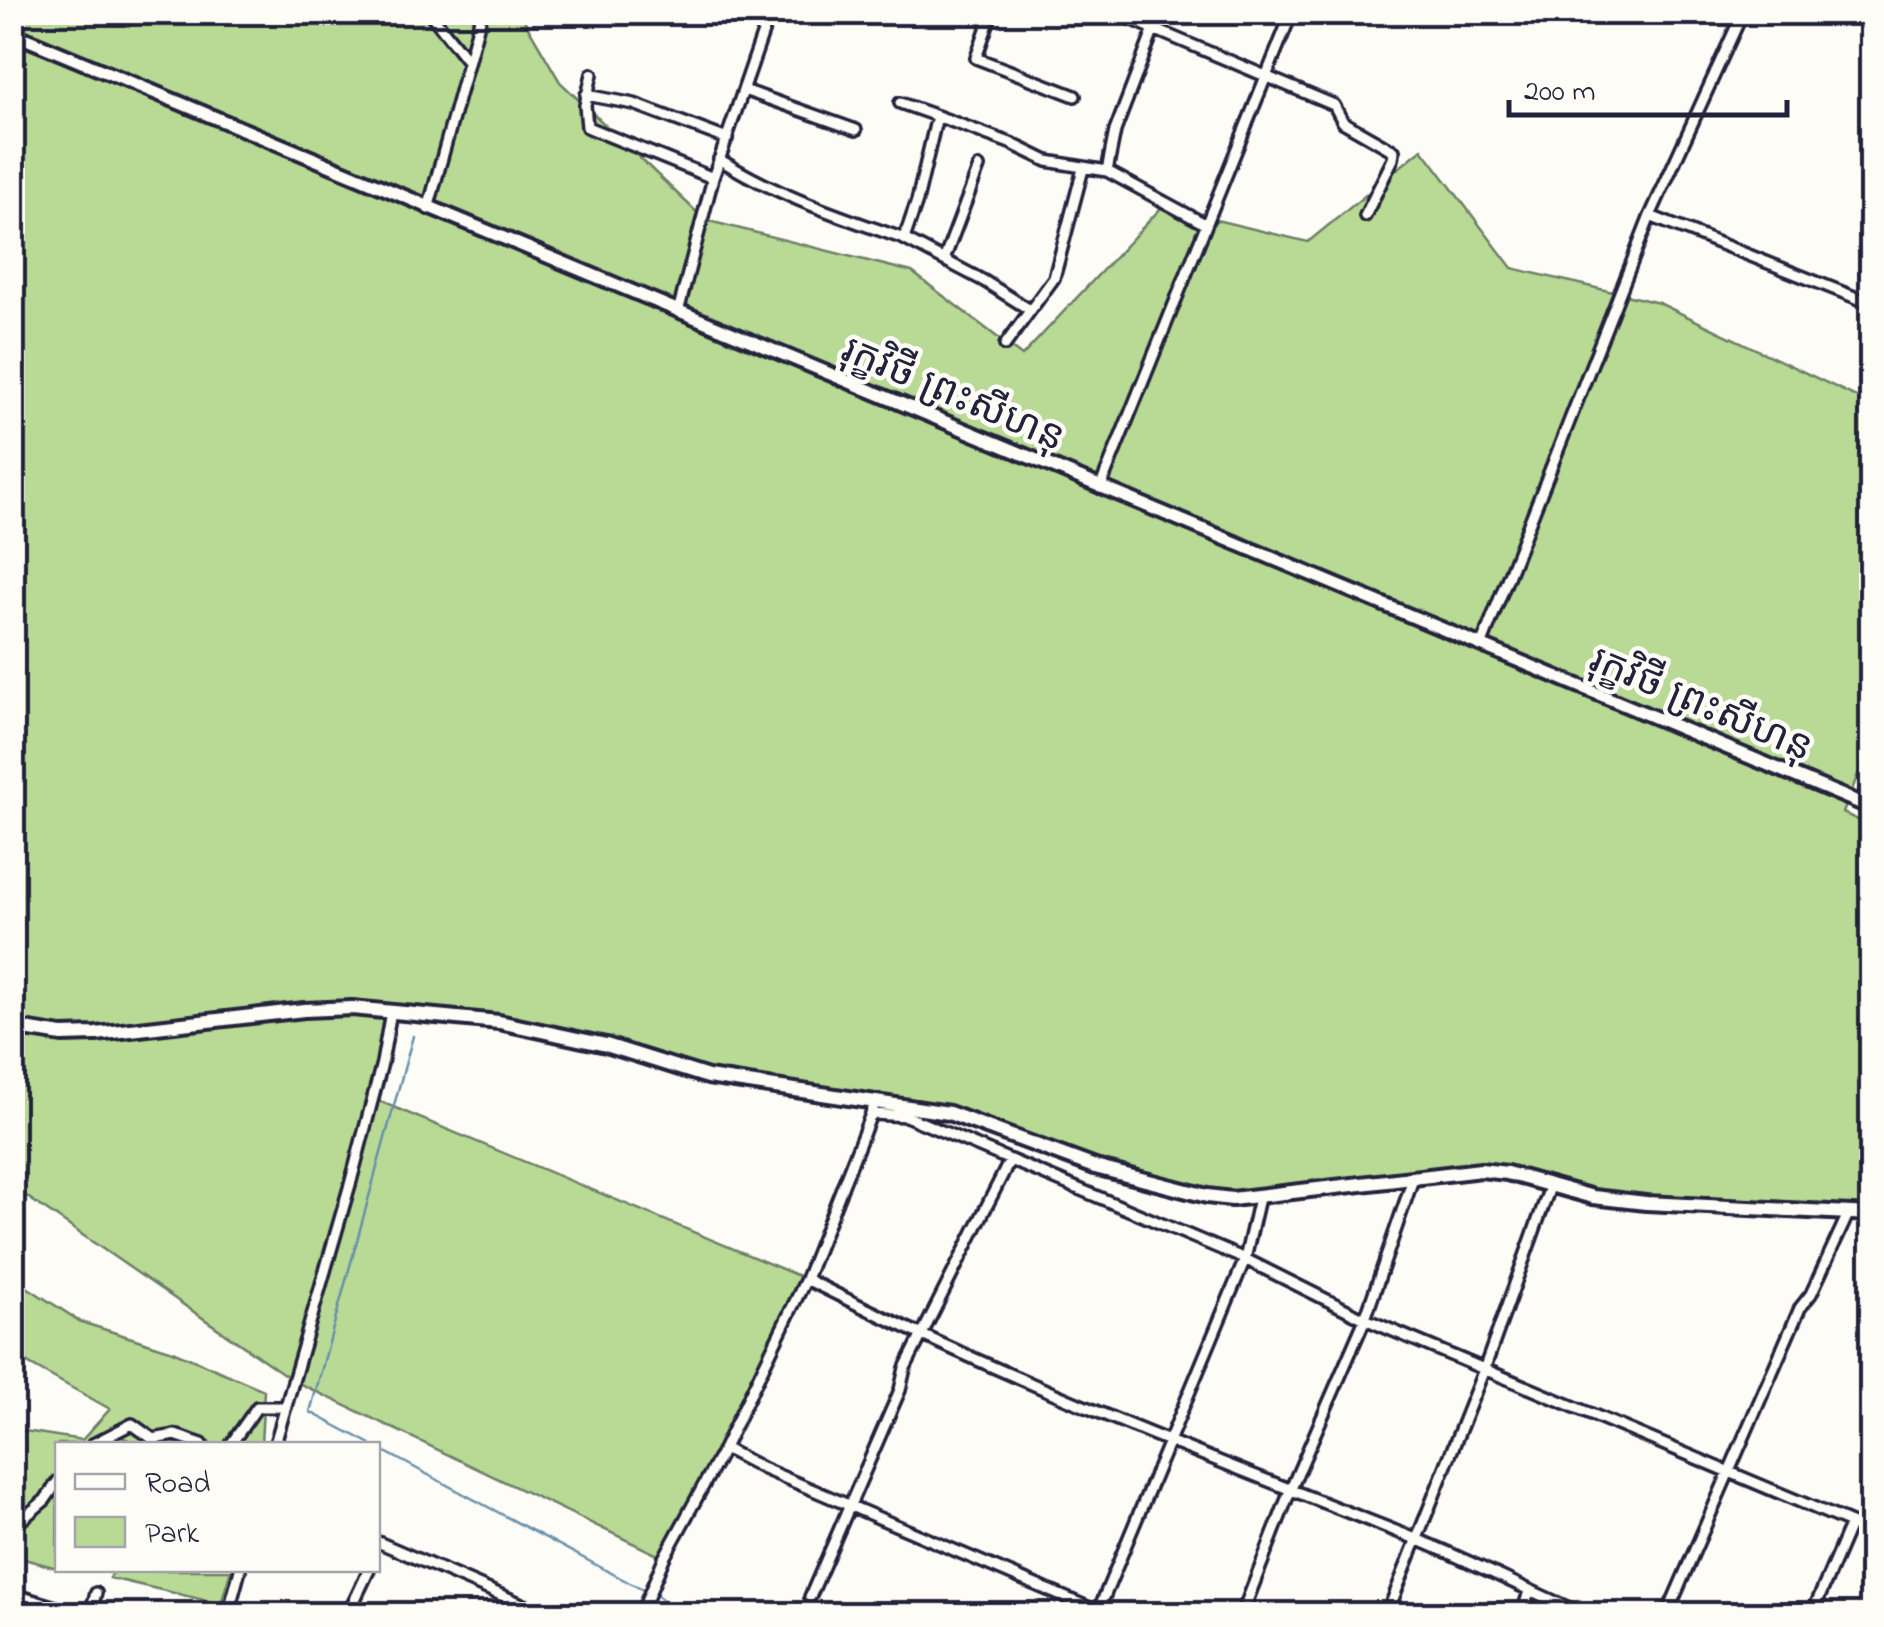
<svg xmlns="http://www.w3.org/2000/svg" width="1884" height="1627" font-family="'Indie Flower','Noto Sans Khmer',sans-serif">
	<style>
		.green { fill: #b8da94; stroke: #6d7e68; stroke-width: 2.5 }
		.lines { fill: none; stroke-linecap: round; stroke-linejoin: round }
		.stream { stroke: #6690ab; stroke-width: 2.5 }
		.minor-casing { stroke: #22223b; stroke-width: 16 }
		.tertiary-casing { stroke: #22223b; stroke-width: 19 }
		.secondary-casing { stroke: #22223b; stroke-width: 20 }
		.minor { stroke: #fdfcf7; stroke-width: 9 }
		.tertiary { stroke: #fdfcf7; stroke-width: 11 }
		.secondary { stroke: #fdfcf7; stroke-width: 12 }
		.labels { text-anchor: middle; stroke-width: 9; stroke-linejoin: round; paint-order: stroke }
		.street-label { font-size: 40px; fill: #22223b; stroke: #fdfcf7 }
	</style>
	<rect width="100%" height="100%" fill="#fdfcf7"/>
	<filter id="ink" filterUnits="userSpaceOnUse"><feTurbulence type="fractalNoise" baseFrequency=".01" numOctaves="2"/><feDisplacementMap in="SourceGraphic" scale="20" xChannelSelector="R" yChannelSelector="G"/><feConvolveMatrix kernelMatrix="1 2 1 2 8 2 1 2 1" color-interpolation-filters="sRGB"/></filter>
	<g filter="url(#ink)">
		<!-- green -->
		<path class="green" d="M13,13H520L560,82L705,220L912,272L1022,356L1162,207L1308,242L1422,149L1512,268L1659,303L1871,404V741L1843,813L1871,826V1205L1808,1209L1646,1203L1507,1173L1232,1199L1095,1167L949,1113L708,1077L606,1045L391,1011L374,1099L806,1279L664,1558L294,1381L13,1187Z
			M13,1278L81,1322L170,1350L264,1390L261,1444H139L118,1436L111,1444H58L57,1568L13,1556L12,1429L82,1440L110,1409L13,1355Z
			M113,1570H231L221,1604L110,1578Z"/>
		<g class="lines">
			<!-- stream -->
			<path class="stream" d="M371,1444L310,1412L413,1036
				M378,1448L643,1590
				M658,1596L680,1614"/>
			<defs>
				<path id="minor" d="M429,12L468,61
					M737,12L767,22
					M992,12L976,58L1075,96
					M1115,12L1154,29L1115,131L1107,171L1205,224
					M1160,12L1154,29L1334,105L1343,122L1394,151L1393,159L1365,216
					M592,74L585,105L587,127L713,178
					M744,90L856,130
					M586,95L634,104L727,139
					M900,103L937,116
					M719,159C777,196 840,216 904,239L917,201L937,116L1010,143L1047,161L1107,171
					M428,209L482,12
					M1650,216L1872,304
					M904,239L984,281L1030,310
					M944,260L979,167
					M678,312L713,178L770,12
					M1005,345L1054,278L1083,169
					M1100,488L1292,12
					M1481,646L1650,216L1743,12
					M1861,803L1872,775
					M873,1114L906,1116L1245,1259L1365,1319L1872,1532
					M806,1279C1004,1379 1210,1458 1416,1539C1473,1562 1527,1590 1583,1614
					M93,1444L132,1424L153,1439L175,1435L202,1444
					M231,1444L257,1407H286
					M275,1444L351,1181L382,1063L391,1011
					M724,1448L764,1469L1104,1614
					M12,1528L45,1500L58,1481
					M378,1542L545,1614
					M12,1594L79,1614
					M810,1597L900,1390L905,1368L1010,1160
					M90,1614L96,1593
					M228,1614L240,1570
					M348,1614L369,1570
					M641,1614L664,1558L724,1448L806,1279L873,1109
					M1097,1614L1245,1259L1259,1198
					M1242,1614L1290,1491L1365,1319L1414,1176
					M1387,1614L1485,1367L1550,1187
					M1522,1614L1529,1591
					M1667,1614L1800,1308L1811,1294L1849,1212
					M1812,1614L1851,1523"/>
				<path id="tertiary" d="M12,33L1872,808"/>
				<path id="secondary" d="M12,1027L62,1035L96,1034L304,1010L352,1008L499,1022L606,1045L708,1077L949,1113L1095,1167L1207,1196L1232,1199L1481,1170L1507,1173L1593,1197L1646,1203L1872,1214"/>
			</defs>
			<!-- minor casing -->
			<use href="#minor" class="minor-casing"/>
			<!-- tertiary casing -->
			<use href="#tertiary" class="tertiary-casing"/>
			<!-- secondary casing -->
			<use href="#secondary" class="secondary-casing"/>
			<!-- minor -->
			<use href="#minor" class="minor"/>
			<!-- tertiary -->
			<use href="#tertiary" class="tertiary"/>
			<!-- secondary -->
			<use href="#secondary" class="secondary"/>
		</g>
	</g>
	<g class="labels">
		<!-- street labels -->
		<g class="street-label">
			<text transform="translate(954 392) rotate(23)" y="14">រុក្ខវិថី ព្រះសីហនុ</text>
			<text transform="translate(1702 702) rotate(23)" y="14">រុក្ខវិថី ព្រះសីហនុ</text>
		</g>
	</g>
	<!-- margin -->
	<rect width="1884" height="1627" fill="none" stroke="#fdfcf7" stroke-width="50"/>
	<rect x="25" y="25" width="1834" height="1577" fill="none" stroke="#22223b" stroke-width="4" filter="url(#ink)"/>
	<!-- legend -->
	<rect x="55" y="1442" width="325" height="130" fill="#fdfcf7" stroke="#a5a5ac" stroke-width="2.5"/>
	<rect x="75" y="1474" width="50" height="15" fill="#fdfcf7" stroke="#a5a5ac" stroke-width="2.5"/>
	<text x="145" y="1492" font-size="30" fill="#22223b">Road</text>
	<rect x="75" y="1517" width="50" height="30" fill="#b8da94" stroke="#a5a5ac" stroke-width="2.5"/>
	<text x="145" y="1542" font-size="30" fill="#22223b">Park</text>
	<!-- scale -->
	<path d="M1509 100v15h278v-15" fill="none" stroke="#22223b" stroke-width="5"/>
	<text x="1524" y="100" font-size="30" fill="#22223b" stroke="#fdfcf7" stroke-width="8" paint-order="stroke">200 m</text>
</svg>
